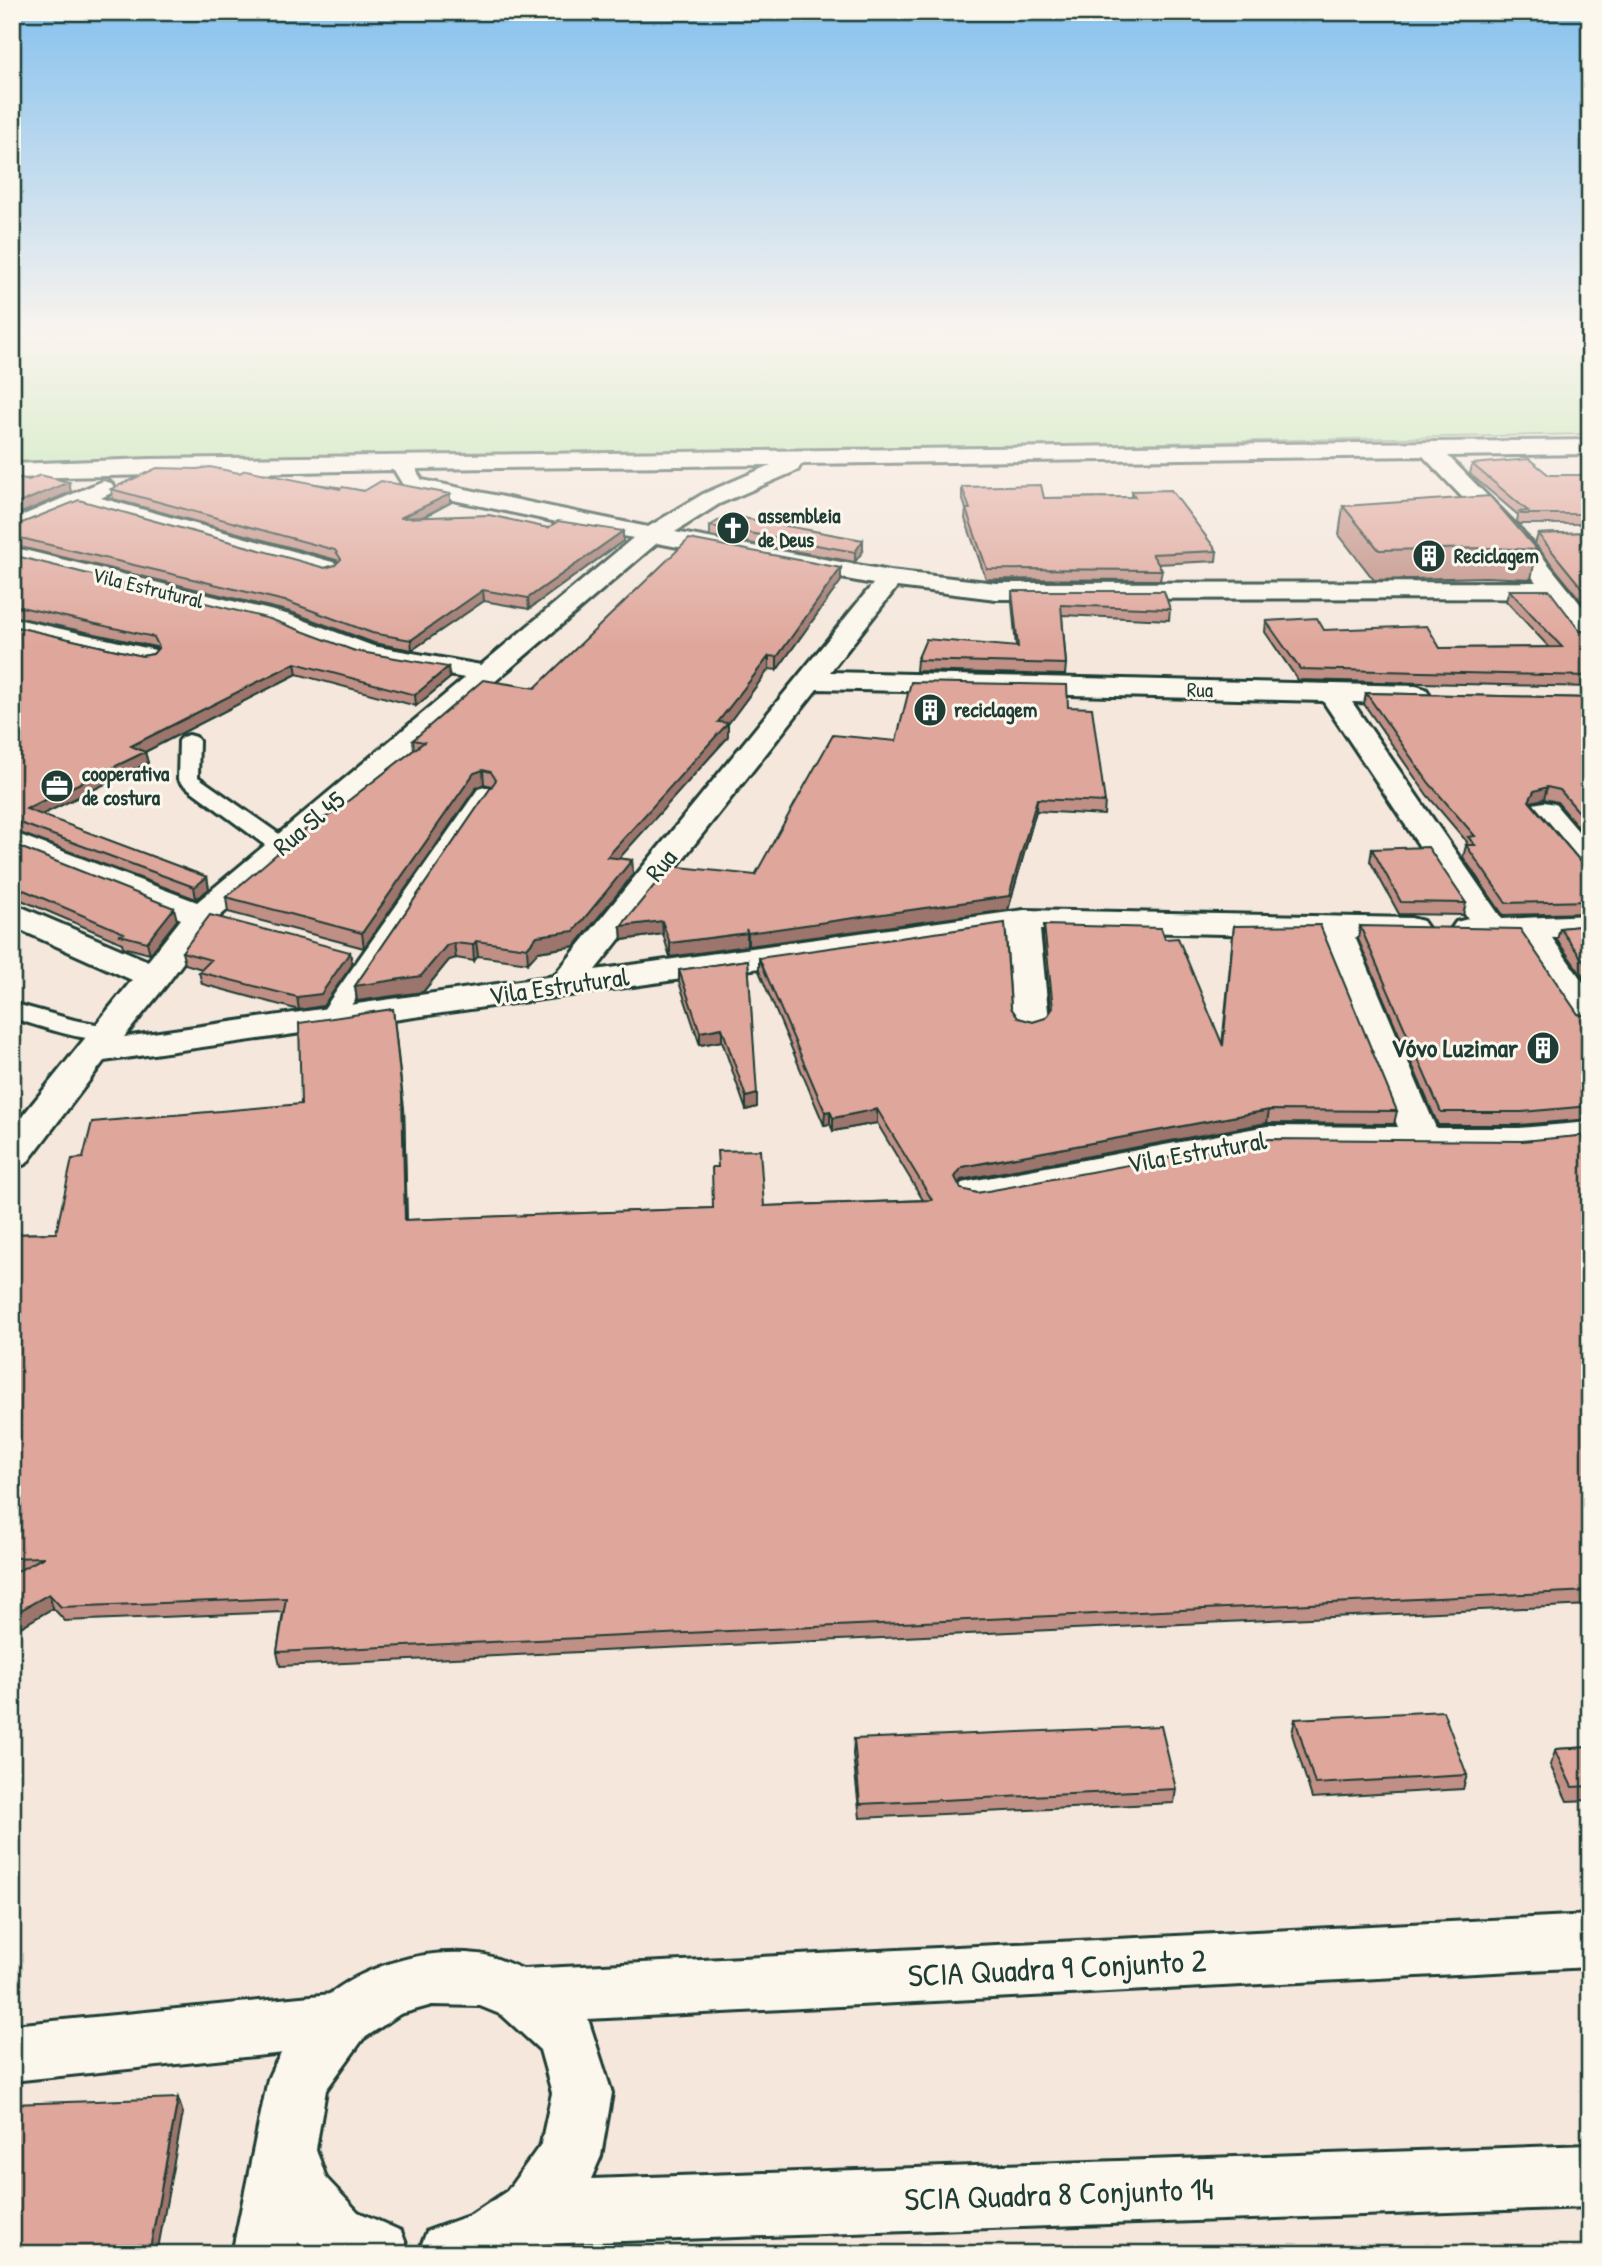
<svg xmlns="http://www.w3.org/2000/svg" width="1602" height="2266" font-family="'Patrick Hand',sans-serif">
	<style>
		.green { fill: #b6e6a5; stroke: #6a926c; stroke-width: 2 }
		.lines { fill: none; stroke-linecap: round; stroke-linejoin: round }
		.lane-casing { stroke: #1f3d34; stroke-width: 6 }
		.street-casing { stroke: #1f3d34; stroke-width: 6 }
		.secondary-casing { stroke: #1f3d34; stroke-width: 6 }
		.lane { fill: #fbf7ec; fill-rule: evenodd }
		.street { fill: #fbf7ec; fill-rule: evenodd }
		.secondary { fill: #fbf7ec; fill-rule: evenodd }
		.wall { fill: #c08f85; stroke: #1f3d34; stroke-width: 2 }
		.shaded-wall { fill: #9c746c; stroke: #1f3d34; stroke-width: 2 }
		.building { fill: #dfa69b; stroke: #1f3d34; stroke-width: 2 }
		.labels { text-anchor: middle; stroke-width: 6; stroke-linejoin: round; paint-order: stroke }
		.far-poi-label { font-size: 21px; font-weight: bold; fill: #1f3d34; stroke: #fbf7ec; text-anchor: start }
		.far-street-label { font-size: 21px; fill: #1f3d34; stroke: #fbf7ec }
		.street-label { font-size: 26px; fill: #1f3d34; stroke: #fbf7ec }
		.poi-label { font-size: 26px; font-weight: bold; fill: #1f3d34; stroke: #fbf7ec; text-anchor: end }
		.near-street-label { font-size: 32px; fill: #1f3d34; stroke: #fbf7ec }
	</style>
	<rect width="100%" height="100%" fill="#f5e7dc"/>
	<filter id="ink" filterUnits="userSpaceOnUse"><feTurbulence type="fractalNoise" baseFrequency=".0143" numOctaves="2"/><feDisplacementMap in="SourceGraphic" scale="14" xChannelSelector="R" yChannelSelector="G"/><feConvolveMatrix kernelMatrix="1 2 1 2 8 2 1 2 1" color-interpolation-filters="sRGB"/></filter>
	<g filter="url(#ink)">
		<!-- green -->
		<path class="green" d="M12,333H1590V434L12,467Z"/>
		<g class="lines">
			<defs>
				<path id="lane" d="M189,735L196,737L199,741L198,777L289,841L292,846L289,851H273L181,783L178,779L179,741L182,737Z
					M485,787L492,789L495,793L339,1023L330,1025L321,1023L318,1018L321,1013L478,789Z
					M12,1003L74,1020L118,1028L121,1033L118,1038C89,1045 41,1026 12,1018Z"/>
				<path id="street" d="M1590,440V454L1448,456L1521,530L1590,616V642L1580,640L1548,598L996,599L897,587L830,672L1416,686L1426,689L1430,695L1426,701L1416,704L1352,702L1502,919L1590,915V935L1552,938L1590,992V1029L1577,1026L1519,939H1468L1456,936L1451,929L1456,922L1468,919L1323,701L817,689L595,970L1024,910L1411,918L1423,921L1428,928L1423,935L1411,938L1355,937L1436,1128H1519L1590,1122V1146L1519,1152L1267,1150L976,1204L962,1201L956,1192L962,1183L976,1180L1267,1126L1398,1127L1320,936L1040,930L1049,1021L1044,1029L1031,1032L1018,1029L1013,1021L1007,933L104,1061L26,1164L12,1168V1129L132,980L12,926V903L148,961L181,919L12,852V832L197,902L465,678L357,659L272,627L12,562V547L290,615L373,646L481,665L633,538L406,490L394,470L12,478V464L150,459ZM1423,456L1503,540L1536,582L996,583L890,571L675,532L719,504L798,470L801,464ZM771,465L703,494L648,527L422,480L417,472V469ZM657,543L873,584L554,976L124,1037L167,984L213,922Z
					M103,481L111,483L115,488L111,493L101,498L336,563L340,568L336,573L327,576L81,507L12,536V520Z
					M12,618L155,650L159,656L155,662L145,664L12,634Z
					M1544,802L1555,804L1590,845V875L1579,872L1528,811L1533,804Z
					M342,1993L363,2001L372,2020L363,2039L342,2047L12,2081V2025Z"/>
				<path id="secondary" d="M1590,1915V1967L588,2019L612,2093L601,2156L591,2179L1590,2145V2207L539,2244L525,2254H418L427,2231L471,2215L507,2191L541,2144L552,2093L540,2050L502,2015L480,2006L432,2005L400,2014L363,2039L326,2090L316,2149L326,2178L358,2212L401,2231L410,2254H309L298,2242L296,2254H232L268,2079C277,2057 304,2015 322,2000C364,1965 424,1948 478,1954C492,1955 509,1964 523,1969Z"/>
			</defs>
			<!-- lane casing -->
			<use href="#lane" class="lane-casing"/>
			<!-- street casing -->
			<use href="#street" class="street-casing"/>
			<!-- secondary casing -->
			<use href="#secondary" class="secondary-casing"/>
			<!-- lane -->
			<use href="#lane" class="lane"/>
			<!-- street -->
			<use href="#street" class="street"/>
			<!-- secondary -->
			<use href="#secondary" class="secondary"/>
		</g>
		<!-- wall -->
		<path class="wall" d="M1472,464L1549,475H1590V524H1519L1517,522L1518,515L1470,474Z
			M239,473L450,503L422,518L548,528L623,531V541L529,609L484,601L412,650L374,643L291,612L12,545V527L325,568L335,565L338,563L337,560L113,499L111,489Z
			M962,487L1044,498L1132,497V491L1217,551L1216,561L1158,564L1162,570L1160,580L986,579L965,519L966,509L962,497Z
			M1343,506L1537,550L1531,579L1485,577L1374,580L1339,535Z
			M710,526L863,551L855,562L710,536Z
			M1590,532V612L1535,544L1538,534Z
			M12,555L355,651L450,678L416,706L297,674L145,752L148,763L41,815L207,877L209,889L196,899L12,830V626L142,656L153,654L157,650L156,647L12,616Z
			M841,568V581L777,670L769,669L728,724V737L619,858L632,860L633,875L575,946L538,952L528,963L478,956L474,961L456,958L449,960L423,992L357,1001L355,986L492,786L484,784L476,788L364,948L228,912L226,897L330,815L414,750L413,740L535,688Z
			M1509,590L1580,631L1590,632V687L1298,680L1265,632L1266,621L1440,648L1549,647L1506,601Z
			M1012,591L1170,609L1169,620L1062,615L1066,664L1065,675L916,671L917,660L1016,647L1012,602Z
			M1366,693L1590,698V841L1557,802L1544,799L1531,802L1580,861L1590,864V913L1503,915L1463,857L1467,842L1427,795L1364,704Z
			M1068,707L1105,802L1104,815L1036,811L1008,910L748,946L747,943V946L670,957L663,934L622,940L621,926L755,875L896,741Z
			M12,844L177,920L150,954L123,947L122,943L12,896Z
			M1372,849L1466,903L1463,915L1399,914L1370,861Z
			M1044,925L1165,939L1222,1045L1234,926L1397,1111L1394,1124L1267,1123L961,1180L958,1184L961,1189L977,1193L1590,1135V1605L280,1666L277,1652L283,1612L65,1621L53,1608L12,1632V1574L14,1573H12V1234L56,1233L83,1158L404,1108L407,1220L923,1200L877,1123L833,1131L830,1124L824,1125L759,971V958L1011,1008L1018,1018L1033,1022L1046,1018L1051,1011L1043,937Z
			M1590,925V987L1557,940L1560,928Z
			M1360,926L1578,1014L1590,1017V1119L1519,1125H1438L1358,939Z
			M182,952H350L352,965L323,1006L299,1010L202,984L199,972L202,969L185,964Z
			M748,960L757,1107L746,1110L722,1041L700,1045L679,982V970Z
			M1295,1719L1467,1775L1463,1789L1312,1798L1292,1734Z
			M854,1739L1176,1789L1174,1803L860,1818L853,1754Z
			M1590,1747V1800L1567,1801L1550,1765L1556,1749Z"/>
		<!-- shaded-wall -->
		<path class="shaded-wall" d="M69,482L71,492L12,517V506Z
			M450,494V503L401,528L400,518Z
			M623,531V541L529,609L528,598Z
			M863,540V551L855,562V552Z
			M841,568V581L777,670V657Z
			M483,590L484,601L412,650L411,640Z
			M769,656V669L728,724V737L607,872V857L718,722Z
			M295,663L297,674L133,758L131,746Z
			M448,667L450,678L416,706L415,695Z
			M145,752L148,763L29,821L26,809Z
			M483,770L484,784L476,788L364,948L362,933L474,773Z
			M1547,787L1544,799L1531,802L1529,801L1534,791Z
			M1037,799L1036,811L1008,910L748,946V933Z
			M632,860L633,875L575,946L538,952L528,963L527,948L537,936Z
			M207,877L209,889L196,899L194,887Z
			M174,908L177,920L150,954L147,942Z
			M662,921L663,934L622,940L621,926Z
			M747,933V946L670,957V943Z
			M476,941L478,956L474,961L473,945Z
			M454,943L456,958L449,960L423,992L357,1001L355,986L447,945Z
			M350,952L352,965L323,1006L299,1010L297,997Z
			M393,1009L404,1108L407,1234L405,1220Z
			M722,1028V1041L700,1045V1032Z
			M757,1094V1107L746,1110V1097Z
			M877,1109V1123L833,1131V1118Z
			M1269,1110L1267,1123L961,1180L954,1191L955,1177L962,1167Z
			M830,1111V1124L824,1125L825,1112Z
			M49,1594L53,1608L12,1632V1615Z
			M178,2098L183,2113L157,2254H149Z"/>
		<!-- building -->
		<path class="building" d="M1529,459L1549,475H1590V514H1521L1519,512L1528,511L1472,464Z
			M210,467L239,473L246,470L340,489L343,487L364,491L381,481L450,494L400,518L489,515L548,528L558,521L623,531L528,598L483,590L411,640L372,633L289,602L12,536V527L79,500L325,568L335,565L341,559L335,550L111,489L157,468L197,469Z
			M40,475L69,482L12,506V476L29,480Z
			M1041,485L1044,498L1135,497L1132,491L1171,490L1217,551L1152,554L1162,570L987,569L966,509H970L962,487Z
			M1490,496L1537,550L1491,548L1379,550L1343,506Z
			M727,515L863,540L855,552L710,526Z
			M1590,532V598L1538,534Z
			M689,539L841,568L777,657L769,656L718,722L728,723L607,857L632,860L574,931L537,936L527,948L476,941L473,945L454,943L447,945L421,976L355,986L496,780L491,772L483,770L474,773L362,933L226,897L312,824L330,815L424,742L413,740L483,680L535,688Z
			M12,555L270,619L355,651L448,667L415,695L295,663L131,746L145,752L26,809L207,877L194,887L12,820V626L142,656L153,654L159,647L154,637L12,605Z
			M1509,590H1549L1580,631L1590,632V676L1300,669L1266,621L1317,618L1324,630L1427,626L1440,648L1562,647Z
			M1012,591H1164L1170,609L1061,605L1066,664L917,660L926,639L1018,647Z
			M911,682L1067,685L1068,707L1092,708L1105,802L1037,799L1009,896L748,933L746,929L747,933L670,943L662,921L621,926L670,866L755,875L833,735L896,741Z
			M1366,693L1590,698V825L1560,790L1547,787L1534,791L1529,801L1580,861L1590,864V901L1506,903L1466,845H1475L1468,837L1475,836L1429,783Z
			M12,844L174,908L147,942L120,935L124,933L12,885Z
			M1428,847L1466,903L1401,902L1372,849Z
			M210,915L350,952L321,994L297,997L199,972L211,960L182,952Z
			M1005,923L1011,1008L1018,1018L1033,1022L1046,1018L1053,1008L1044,925L1161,928L1165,939L1178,938L1223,1046L1234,926L1320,925L1397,1111L1269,1110L962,1167L955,1177L961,1189L977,1193L1269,1139L1522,1141L1590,1135V1591L277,1652L286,1598L61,1607L49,1594L12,1615V1574L44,1557L12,1558V1234L56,1233L72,1159L83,1158L92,1122L301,1104L299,1023L393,1009L402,1095L405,1220L713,1208L712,1167H718L717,1151L760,1150L764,1206L932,1200L877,1109L833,1118L830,1111L825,1112L759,958Z
			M1590,925V970L1560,928Z
			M1360,926L1520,929L1578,1014L1590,1017V1106L1522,1112H1441Z
			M748,960L757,1094L746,1097L722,1028L700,1032L679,970Z
			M1443,1711L1467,1775L1315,1784L1295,1719Z
			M1161,1726L1176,1789L860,1804L854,1739Z
			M1590,1747V1786L1572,1787L1555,1751L1556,1749Z
			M178,2098L149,2254H12V2104Z"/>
	</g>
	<!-- sky -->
	<linearGradient id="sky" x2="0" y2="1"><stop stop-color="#86c1ee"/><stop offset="0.51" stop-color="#faf4ef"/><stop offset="1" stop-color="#faf4ef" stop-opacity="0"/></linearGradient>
	<rect width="1602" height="650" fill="url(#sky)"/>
	<!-- icons -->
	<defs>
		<symbol id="church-disc" viewBox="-11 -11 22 22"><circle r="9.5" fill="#1f3d34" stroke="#fbf7ec"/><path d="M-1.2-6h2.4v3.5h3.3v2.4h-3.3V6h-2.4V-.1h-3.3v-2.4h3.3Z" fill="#fff"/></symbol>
		<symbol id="building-disc" viewBox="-11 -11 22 22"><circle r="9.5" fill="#1f3d34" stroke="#fbf7ec"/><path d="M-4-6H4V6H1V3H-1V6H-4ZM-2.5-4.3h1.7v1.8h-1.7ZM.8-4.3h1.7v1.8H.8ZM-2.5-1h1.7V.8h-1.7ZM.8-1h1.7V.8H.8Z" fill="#fff"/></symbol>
		<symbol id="office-disc" viewBox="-11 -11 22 22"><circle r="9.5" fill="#1f3d34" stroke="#fbf7ec"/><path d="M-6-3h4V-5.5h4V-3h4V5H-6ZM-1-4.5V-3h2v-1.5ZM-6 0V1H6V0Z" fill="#fff"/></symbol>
	</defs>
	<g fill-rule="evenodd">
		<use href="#church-disc" x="714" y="509" width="38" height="38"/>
		<use href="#building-disc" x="1410" y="537" width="38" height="38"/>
		<use href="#building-disc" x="911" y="691" width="38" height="38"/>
		<use href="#office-disc" x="38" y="767" width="38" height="38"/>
		<use href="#building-disc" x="1524" y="1029" width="38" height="38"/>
	</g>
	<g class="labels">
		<!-- far-poi labels -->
		<g class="far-poi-label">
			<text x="758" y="523">assembleia<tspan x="758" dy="24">de Deus</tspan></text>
			<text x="1454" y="563">Reciclagem</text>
			<text x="954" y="717">reciclagem</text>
			<text x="82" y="781">cooperativa<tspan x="82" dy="24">de costura</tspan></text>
		</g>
		<!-- far-street labels -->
		<g class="far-street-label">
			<text transform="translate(148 588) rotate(14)" y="7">Vila Estrutural</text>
			<text transform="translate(1200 690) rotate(1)" y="7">Rua</text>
		</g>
		<!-- street labels -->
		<g class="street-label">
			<text transform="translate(309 823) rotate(-40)" y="9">Rua Sl 45</text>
			<text transform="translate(661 865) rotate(-51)" y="9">Rua</text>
			<text transform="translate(559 986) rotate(-8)" y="9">Vila Estrutural</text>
			<text transform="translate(1197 1152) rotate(-10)" y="9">Vila Estrutural</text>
		</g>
		<!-- poi labels -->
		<g class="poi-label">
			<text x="1518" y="1057">Vóvo Luzimar</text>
		</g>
		<!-- near-street labels -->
		<g class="near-street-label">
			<text transform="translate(1057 1968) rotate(-3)" y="11">SCIA Quadra 9 Conjunto 2</text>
			<text transform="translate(1059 2194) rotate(-2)" y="11">SCIA Quadra 8 Conjunto 14</text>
		</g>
	</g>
	<!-- margin -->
	<rect width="1602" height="2266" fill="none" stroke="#fbf7ec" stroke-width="42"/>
	<rect x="21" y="21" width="1560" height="2224" fill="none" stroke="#1f3d34" stroke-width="2.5" filter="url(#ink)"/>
</svg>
